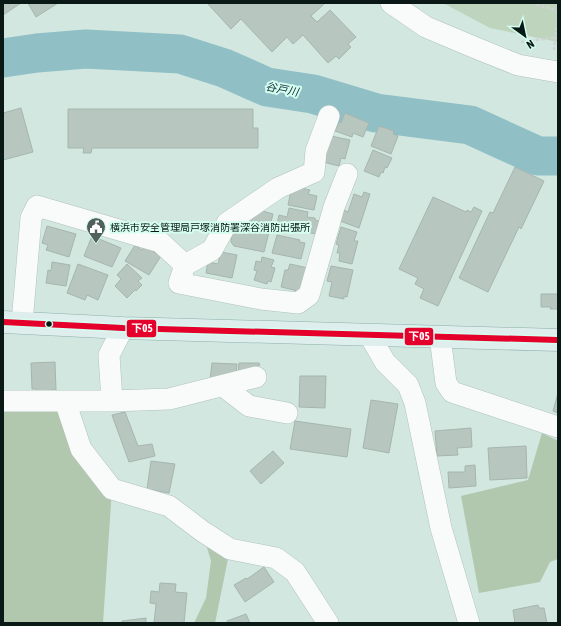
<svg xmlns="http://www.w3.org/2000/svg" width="561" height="626" font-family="'Asap Condensed','Noto Sans JP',sans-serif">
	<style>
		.green { fill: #bed4bd }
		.forest { fill: #b1c8af }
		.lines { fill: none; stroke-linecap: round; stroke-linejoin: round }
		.river { stroke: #90bfc5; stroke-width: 39 }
		.building { fill: #b7c6bf; stroke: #a6b6ae }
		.minor-casing { stroke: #b0c2bc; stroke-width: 22 }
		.major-casing { stroke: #8eafab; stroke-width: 23 }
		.path { stroke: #ced4d2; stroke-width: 2.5; stroke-dasharray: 3 2; stroke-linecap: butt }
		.minor { stroke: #f8fbfa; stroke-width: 21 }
		.major { stroke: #deeeec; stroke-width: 22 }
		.bus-1-casing { stroke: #d5fdf0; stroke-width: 9 }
		.bus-1 { stroke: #e4002b; stroke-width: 6 }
		.bus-dot { fill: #0a1915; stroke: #d5fdf0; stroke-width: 1.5 }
		.labels { text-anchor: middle; stroke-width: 4; stroke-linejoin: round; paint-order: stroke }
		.poi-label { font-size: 10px; fill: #0a1915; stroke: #d5fdf0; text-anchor: start }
		.water-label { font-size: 11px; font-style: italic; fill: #102e34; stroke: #d5fdf0 }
		.line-badge { stroke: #d5fdf0; stroke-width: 1.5 }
		.badge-label { font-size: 11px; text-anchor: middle; font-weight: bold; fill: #fff }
	</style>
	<rect width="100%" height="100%" fill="#d1e7e0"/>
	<!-- green -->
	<path class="green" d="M443,3H558V42L490,28Z"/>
	<!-- forest -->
	<path class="forest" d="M3,401H65L112,489L103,623H4L3,608Z
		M542,433L558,441V559L550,562L540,582L479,593L461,496L528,480Z
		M202,531L230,549L215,623H194L206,598L211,561Z"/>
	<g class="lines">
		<!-- river -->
		<path class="river" d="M3,58L37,53L86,49L180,54L224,68L267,87L313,94L376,113L470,125L538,156H558"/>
	</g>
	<!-- building -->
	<path class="building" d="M3,3H21L3,15Z
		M28,3H58L36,17Z
		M207,3H323L324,4L311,16L317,22L330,10L356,37L348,44L351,47L339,59L336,56L328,63L303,35L293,44L287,37L272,52L241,19L231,29Z
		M21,108L33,152L3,160V113Z
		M68,109H253V128H258V148H92L91,153H83L84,148H68Z
		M345,113L369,123L363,137L353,133L352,137L335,131L339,122L341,123Z
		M379,126L394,131L393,134L398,136L391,154L371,146Z
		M331,136L350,140L345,159L341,158L339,166L323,162Z
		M373,150L392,158L387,168L385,167L383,173L381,172L379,177L364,171Z
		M515,167L544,181L521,229L519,227L488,292L459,278L490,212L493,213Z
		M292,186L310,190L308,194L317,196L314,210L288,205Z
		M364,192L370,194L359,228L340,221L344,210L348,212L354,194L362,197Z
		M433,197L466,212L467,210L471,212L474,207L482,211L438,306L420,298L424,289L415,284L418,278L399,269Z
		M289,208L308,212L307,217L315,218V220L319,221L317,234L304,232V229L277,224L279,215L287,217Z
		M255,209L273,214L269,230L244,224L247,216Z
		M47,226L76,234L69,257L46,250L48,245L42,243Z
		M233,226L269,232L264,252L234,246L231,242Z
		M341,227L357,232L354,241H358L352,264L339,261L340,253H337L339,245L336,244Z
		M277,235L300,240L299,242L305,243L301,259L272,253Z
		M92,236L121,248L112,267L84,256Z
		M135,245L142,250L144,246L161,256L149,275L125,261Z
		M221,252L237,255L232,278L206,273L208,262L218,264Z
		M262,257L274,260L271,267L275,268L271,282L268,281L267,284L254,280L257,271L254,270L256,261L261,262Z
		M52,262L70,265L66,286L46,283L48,270L51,271Z
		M78,264L108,275L98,300L87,295L85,300L67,293Z
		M127,264L142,278L138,281L142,285L136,291L135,290L127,298L115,286L121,279L117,275Z
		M290,264L308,268L302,292L281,287L285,270H288Z
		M331,266L353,270L347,297L344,296V299L329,296L332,282L327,281Z
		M541,294H558V309H550L551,307H541Z
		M55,362L56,390L37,391V389H32L31,363Z
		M212,363L237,364L236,372L210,380Z
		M239,363H259L260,365L238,372Z
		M300,376H326L325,408L299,407Z
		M558,393V413L553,411Z
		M371,400L398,404L389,453L363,448Z
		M125,412L138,446L152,444L155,456L129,462L112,415Z
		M295,421L351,429L347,457L290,449Z
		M471,428L472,447L457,448L458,455L437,456L435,431Z
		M526,446L527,478L490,480L488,448Z
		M273,451L284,463L261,484L250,471Z
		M151,461L175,464L169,493L147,489Z
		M475,465L476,486L449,488L448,472H465V466Z
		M264,567L274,582L245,602L234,585L246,578L247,579Z
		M160,583L176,584L175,592L187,593L184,623H154L156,604L150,603L151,591L159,592Z
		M538,605L539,608H544L547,623H515L513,610Z
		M246,614L250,623H228L227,621Z
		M146,618V623H122V621Z"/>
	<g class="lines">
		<defs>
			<path id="minor" d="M391,3L426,27L476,48L518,65L558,72
				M185,265L179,283L261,299L298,303L309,295L334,207L347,174
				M22,323L31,218L37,206L160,242L185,265L212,250L227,223L278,188L314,172L316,151L329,116
				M370,336L385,362L408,385L415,403L441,528L469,623
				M440,337L446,383L452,392L558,427
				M223,386L249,406L287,413
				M3,401H112L109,355L123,328
				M65,401L81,449L112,489L169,506L202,531L230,549L276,558L295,572L328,623
				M112,401L169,399L256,377"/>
			<path id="major" d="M3,322L123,328L558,340"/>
		</defs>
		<!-- minor casing -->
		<use href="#minor" class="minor-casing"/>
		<!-- major casing -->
		<use href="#major" class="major-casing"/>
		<!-- path -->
		<path class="path" d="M532,3L558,11
			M521,42L558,37
			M554,50L558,16"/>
		<!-- minor -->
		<use href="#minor" class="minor"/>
		<!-- major -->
		<use href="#major" class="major"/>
		<defs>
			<path id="bus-1" d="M3,322L123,328L558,340"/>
		</defs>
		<!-- bus-1 casing -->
		<use href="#bus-1" class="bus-1-casing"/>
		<!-- bus-1 -->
		<use href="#bus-1" class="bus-1"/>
	</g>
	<!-- icons -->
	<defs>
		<symbol id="civic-pin" viewBox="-11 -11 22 30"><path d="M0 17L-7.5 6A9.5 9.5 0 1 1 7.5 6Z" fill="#50615c" stroke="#d5fdf0"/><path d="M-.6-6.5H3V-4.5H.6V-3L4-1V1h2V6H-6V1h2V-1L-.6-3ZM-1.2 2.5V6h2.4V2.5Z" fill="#fff"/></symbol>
	</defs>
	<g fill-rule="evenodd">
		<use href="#civic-pin" x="85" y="216" width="22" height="30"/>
	</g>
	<!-- markers -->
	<circle class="bus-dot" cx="49" cy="324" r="3.5"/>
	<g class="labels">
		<!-- poi labels -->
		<g class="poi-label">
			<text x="110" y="231">横浜市安全管理局戸塚消防署深谷消防出張所</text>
		</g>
		<!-- water labels -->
		<g class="water-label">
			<text transform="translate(282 89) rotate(11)" y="4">谷戸川</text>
		</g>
	</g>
	<g class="line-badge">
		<rect x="126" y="319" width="31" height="19" rx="4" fill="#e4002b"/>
		<rect x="404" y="327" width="30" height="19" rx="4" fill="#e4002b"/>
	</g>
	<g class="badge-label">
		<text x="142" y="332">下05</text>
		<text x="419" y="340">下05</text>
	</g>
	<!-- border -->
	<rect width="561" height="626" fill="none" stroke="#0a1915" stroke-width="8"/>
	<!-- north arrow -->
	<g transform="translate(525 36) rotate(147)" stroke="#d5fdf0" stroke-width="3" paint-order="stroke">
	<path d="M0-3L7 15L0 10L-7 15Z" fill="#0a1915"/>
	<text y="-6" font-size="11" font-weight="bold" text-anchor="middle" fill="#0a1915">N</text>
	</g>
</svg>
